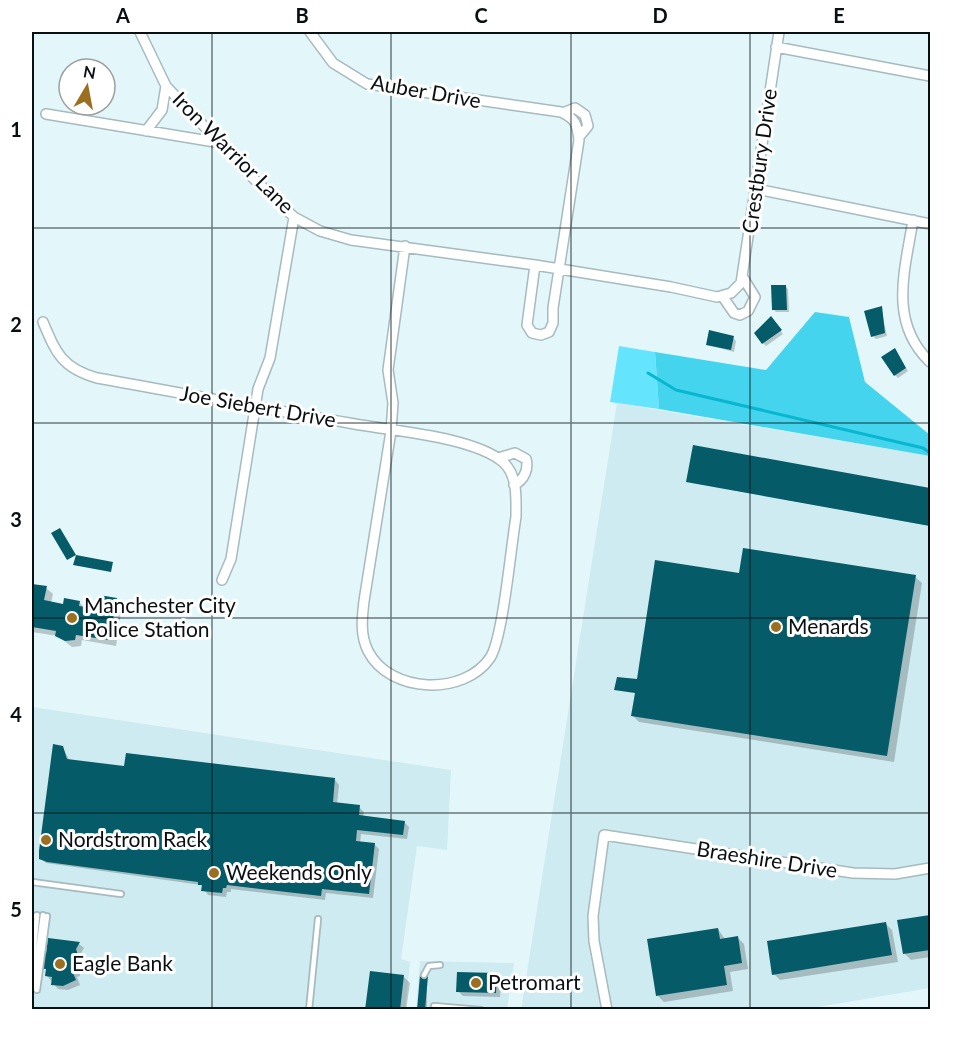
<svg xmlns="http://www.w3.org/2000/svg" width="962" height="1041" font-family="Lato,sans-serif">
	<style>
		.built { fill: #cdebf0 }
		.green { fill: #65e5fd }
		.forest { fill: #44d4ed }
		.shadow { fill: #0003 }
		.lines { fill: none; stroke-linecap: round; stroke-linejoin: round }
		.stream { stroke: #07b6cf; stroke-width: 3 }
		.building { fill: #055b68 }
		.lane-casing { stroke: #a7babe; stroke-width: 8 }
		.street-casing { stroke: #a7babe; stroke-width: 12 }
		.lane { stroke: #fff; stroke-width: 4.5 }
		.street { stroke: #fff; stroke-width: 9 }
		.grid { fill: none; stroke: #0a1012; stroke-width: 1.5; stroke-opacity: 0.55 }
		.poi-dot { fill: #9c6e1f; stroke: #fff; stroke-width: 2 }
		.labels { text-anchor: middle; stroke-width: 6; stroke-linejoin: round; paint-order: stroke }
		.street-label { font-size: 21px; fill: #0a1012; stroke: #fff }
		.poi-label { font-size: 21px; fill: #0a1012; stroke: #fff; text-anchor: start }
		.neatline { fill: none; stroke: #0a1012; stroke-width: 2 }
		.grid-label { font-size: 20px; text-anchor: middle; font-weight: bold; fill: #0a1012 }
	</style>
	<rect width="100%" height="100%" fill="#e3f7fb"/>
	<!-- built -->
	<path class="built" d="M617,403L930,456V988L806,1009L521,1010Z
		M32,707L451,770L447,850L417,846L401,959L410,962L405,1009L47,1010L32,1007Z
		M420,961L514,963L507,1009L416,1010Z"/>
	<!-- green -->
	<path class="green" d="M619,346L655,352L659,409L610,402Z"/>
	<!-- forest -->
	<path class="forest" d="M815,312L849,317L865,382L930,435V456L659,409L655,352L766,370Z"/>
	<!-- shadow -->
	<path class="shadow" d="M785,286L788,289L789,312H776L773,309Z
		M881,308L887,336L876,339L873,336Z
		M774,321L783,334L766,346L763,343Z
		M733,338L736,341L734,352L708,345Z
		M895,350L908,371L898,378L895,375Z
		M694,447L930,490V526L689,482Z
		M915,577L922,583L894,762L639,722L633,716L636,680Z
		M32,585L46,588L53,594L51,603L64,605L79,602L86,609L98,611L116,599L122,606L116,646L82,640L81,646L72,647L58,636L32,632Z
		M62,747L70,761L125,767L335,780L339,785L337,804L359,807L364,812L363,817L404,822L409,827L407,839L361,834L360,843L374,844L379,849L373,898L326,893L325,900L231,889V892H227L226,897L208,895L201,885L46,863L41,858Z
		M930,916V957L911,960L904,953L899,922Z
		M886,924L892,930L898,962L780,980L774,974Z
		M718,929L725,939L737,937L744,944L748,969L730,972L733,991L664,1002L658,996Z
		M49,940L79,944L84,948L80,955L82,960L79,967L80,976L77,977L80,985L68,990L58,989L47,976V969L32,967L47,958Z
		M496,975L501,980L500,997L463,996L458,991Z
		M403,976L410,983L406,1010H367Z
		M427,977V1010H419Z"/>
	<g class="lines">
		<!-- stream -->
		<path class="stream" d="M648,373L676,390L923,448L930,453"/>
	</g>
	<!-- building -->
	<path class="building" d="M771,285H786L787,310H772Z
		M882,306L885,333L871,337L864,311Z
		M771,316L782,330L762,344L754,333Z
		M709,330L734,336L731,350L706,345Z
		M895,348L906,368L894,376L881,357Z
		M693,445L930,488V526L686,482Z
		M60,528L76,555L67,560L51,533Z
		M743,548L916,575L887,756L631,716L635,693L614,690L617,677L637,679L655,560L739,573Z
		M76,555L113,562L111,572L73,565Z
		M32,584L47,586L44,600L63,604L64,598L80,601L79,606L97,609L99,595L117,598L109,640L76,635L75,640L65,641L55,636L56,631L32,627Z
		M53,744L63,746L67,759L124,766L126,753L335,778L333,802L360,805L359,815L405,821L403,835L357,830L356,841L375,843L369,894L322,889L321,896L227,885L226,888H223L222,893L201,891L202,885H198V882L47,862L39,859V851Z
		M930,915V950L903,954L897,920Z
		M886,922L892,955L772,975L767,941Z
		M718,928L720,939L738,936L742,963L724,966L727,985L656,996L647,939Z
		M48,938L80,942L76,949L78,955L75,962L76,971L73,973L76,980L63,986L51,985L52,977L45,976L46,969L32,967V953L46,954Z
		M370,971L404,975L400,1010H365Z
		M457,972L497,973L496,993L456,992Z
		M420,975L428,976L425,1010H417Z"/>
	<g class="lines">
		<defs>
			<path id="lane" d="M32,882L121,894
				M32,917L37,915L32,969
				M424,975L429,966L440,965
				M33,989L43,915
				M37,990L47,916
				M309,1010L318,919
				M434,1010V1006L481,1010"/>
			<path id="street" d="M140,32L166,86L253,178L294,217L320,231L351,240L535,265L671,287L717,297L731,293L741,283L779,32
				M310,32L333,63L367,84L561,112C576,119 577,124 579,140L553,308V323L549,332L541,335L532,333L527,325L535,265
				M776,47L930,76
				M563,113L575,108L585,115L588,126L579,137
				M46,114L221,143
				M146,131L162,110L166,86
				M756,189L930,224
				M913,220C905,270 888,322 930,362
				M723,297L734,313L740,315L748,311L755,297L742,276
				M43,322C56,353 62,368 97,378C181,393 265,409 349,423C390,431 472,436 503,462C518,475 516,499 516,517C511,545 503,639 490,658C464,696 390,694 368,651C360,635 362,618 364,601L391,431L393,403L388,370L405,246
				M498,458L515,453L526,459C529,469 524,480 514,485
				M222,580L231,559L258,389L270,358L294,217
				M607,1010L594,941L593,916L604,835L853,873L895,874L930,868"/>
		</defs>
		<!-- lane casing -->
		<use href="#lane" class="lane-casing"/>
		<!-- street casing -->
		<use href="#street" class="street-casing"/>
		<!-- lane -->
		<use href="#lane" class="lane"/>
		<!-- street -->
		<use href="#street" class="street"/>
	</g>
	<!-- grid -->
	<path class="grid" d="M212,32V1010M391,32V1010M571,32V1010M750,32V1010M32,228H930M32,423H930M32,618H930M32,813H930"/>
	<!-- markers -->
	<g class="poi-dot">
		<circle cx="72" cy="618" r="6"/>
		<circle cx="776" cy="627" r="6"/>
		<circle cx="46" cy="840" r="6"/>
		<circle cx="214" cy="873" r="6"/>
		<circle cx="60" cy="964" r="6"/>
		<circle cx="476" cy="983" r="6"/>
	</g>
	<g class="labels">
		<!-- street labels -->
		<g class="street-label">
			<text transform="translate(426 92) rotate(10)" y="7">Auber Drive</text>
			<text transform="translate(233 153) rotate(45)" y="7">Iron Warrior Lane</text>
			<text transform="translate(760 161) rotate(-82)" y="7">Crestbury Drive</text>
			<text transform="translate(258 407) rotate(10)" y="7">Joe Siebert Drive</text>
			<text transform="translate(767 860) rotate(9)" y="7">Braeshire Drive</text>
		</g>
		<!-- poi labels -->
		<g class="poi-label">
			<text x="84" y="613">Manchester City<tspan x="84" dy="24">Police Station</tspan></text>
			<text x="788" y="634">Menards</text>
			<text x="58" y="847">Nordstrom Rack</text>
			<text x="226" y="880">Weekends Only</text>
			<text x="72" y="971">Eagle Bank</text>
			<text x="488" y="990">Petromart</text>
		</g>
	</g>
	<!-- border -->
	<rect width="962" height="1041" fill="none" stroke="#ffffff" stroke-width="66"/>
	<!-- north arrow -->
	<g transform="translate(87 87) rotate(10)"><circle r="28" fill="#ffffff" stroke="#9d9fa0" stroke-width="1.5"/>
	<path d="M0-4.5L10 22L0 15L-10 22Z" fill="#9c6e1f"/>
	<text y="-9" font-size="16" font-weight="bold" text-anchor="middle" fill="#0a1012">N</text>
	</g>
	<rect x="33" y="33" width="896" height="975" class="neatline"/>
	<g class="grid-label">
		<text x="123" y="23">A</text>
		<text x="302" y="23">B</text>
		<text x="481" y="23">C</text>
		<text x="660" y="23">D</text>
		<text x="839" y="23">E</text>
		<text x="16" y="137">1</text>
		<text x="16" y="332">2</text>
		<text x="16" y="527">3</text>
		<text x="16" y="722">4</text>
		<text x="16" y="917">5</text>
	</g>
</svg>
